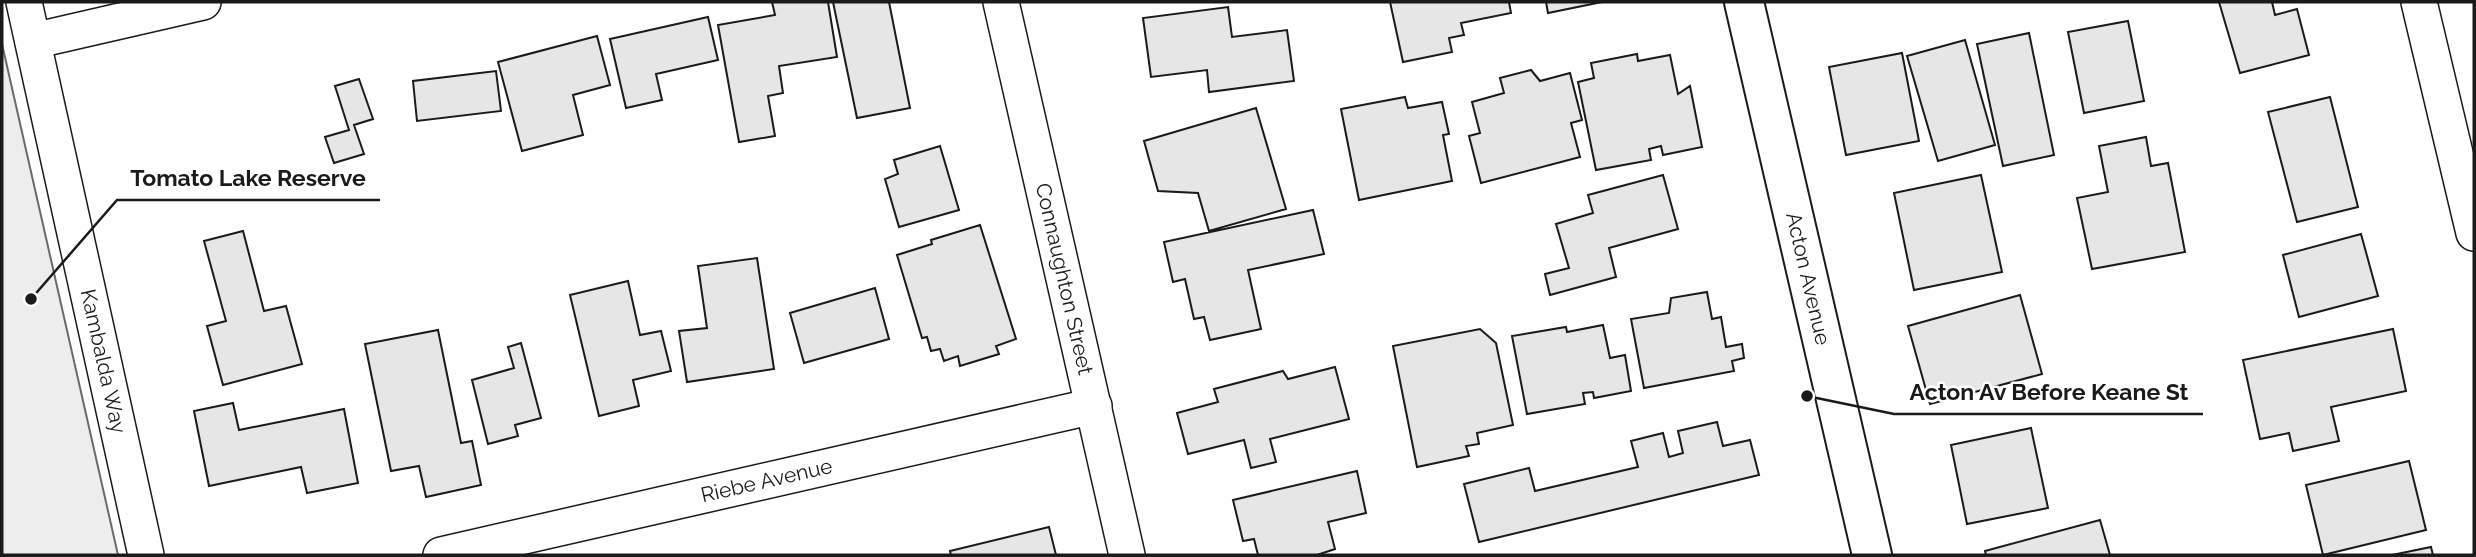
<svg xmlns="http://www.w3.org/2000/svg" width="2476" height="557" font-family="Raleway,sans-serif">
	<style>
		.built { fill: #ededed; stroke: #6a6a6a; stroke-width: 2 }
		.building { fill: #e6e6e6; stroke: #1a1a1a; stroke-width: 2 }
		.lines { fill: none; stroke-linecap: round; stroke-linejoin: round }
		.minor-casing { stroke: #1a1a1a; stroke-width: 38 }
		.tertiary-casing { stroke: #1a1a1a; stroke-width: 42 }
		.minor { stroke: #fff; stroke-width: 35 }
		.tertiary { stroke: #fff; stroke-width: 38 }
		.labels { text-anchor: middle; stroke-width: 5; stroke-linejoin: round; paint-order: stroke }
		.street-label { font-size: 21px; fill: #1a1a1a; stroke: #fff }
		.leader { fill: none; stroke: #1a1a1a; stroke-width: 2.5 }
		.callout-dot { fill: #1a1a1a; stroke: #fff; stroke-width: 2.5 }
		.callout-label { font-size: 23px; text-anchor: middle; font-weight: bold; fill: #1a1a1a; stroke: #fff; stroke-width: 5; stroke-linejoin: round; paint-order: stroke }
	</style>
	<rect width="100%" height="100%" fill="#fff"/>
	<!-- built -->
	<path class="built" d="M2,44L118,555H2Z"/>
	<!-- building -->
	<path class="building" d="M772,2H828L837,57L779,66L783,93L768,96L775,136L739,142L718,25L775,15Z
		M833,2H889L910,108L857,118Z
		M1390,2H1509L1511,13L1461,23L1464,35L1449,38L1452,52L1403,62Z
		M1546,2H1602L1548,13Z
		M2219,2H2272L2275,15L2297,9L2309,55L2240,73Z
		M1228,7L1232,37L1287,30L1294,81L1209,92L1207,70L1151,77L1143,18Z
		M708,17L718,60L656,74L662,100L626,108L610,39Z
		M2128,21L2144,101L2084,113L2068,32Z
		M2029,33L2054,155L2003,166L1977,44Z
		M597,36L610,85L573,95L583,135L522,151L498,62Z
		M1965,40L1995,145L1938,161L1907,56Z
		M1902,53L1919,141L1846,155L1829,67Z
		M1637,54L1638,61L1670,55L1678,94L1690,86L1702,147L1663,155L1661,146L1649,149L1651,160L1596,170L1578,82L1594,78L1591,63Z
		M1531,70L1540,81L1570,73L1582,120L1571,123L1580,157L1481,183L1469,136L1480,133L1472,102L1504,93L1500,78Z
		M496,71L501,111L417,121L413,81Z
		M359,79L373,119L354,125L364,154L334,163L325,137L349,130L335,86Z
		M1405,97L1408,108L1442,102L1449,134L1443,135L1452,181L1359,200L1341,109Z
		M2330,97L2358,207L2297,222L2268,112Z
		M1256,108L1286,209L1209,231L1198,193L1158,191L1144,141Z
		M2146,137L2151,166L2168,163L2185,252L2092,269L2077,198L2108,192L2099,146Z
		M940,146L959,210L899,227L885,179L898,174L894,160Z
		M1663,175L1678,229L1609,248L1616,277L1550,295L1545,274L1569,268L1556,224L1593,213L1588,195Z
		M1981,175L2002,272L1914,290L1894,193Z
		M1313,210L1324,254L1248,270L1261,329L1210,340L1204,317L1194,319L1185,279L1173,282L1164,242Z
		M980,225L1016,339L996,346L999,354L960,366L958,356L944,361L940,349L931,351L927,337L922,338L897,255L932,244L931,240Z
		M243,231L264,311L286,306L302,364L223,385L207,326L226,321L204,241Z
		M2361,234L2378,296L2299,317L2283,255Z
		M757,258L774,369L687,382L679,331L707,328L698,266Z
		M628,281L640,335L661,331L671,371L633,380L639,406L599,416L570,295Z
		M875,288L889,339L804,363L790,313Z
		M1707,292L1712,319L1721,317L1726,347L1742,344L1744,358L1732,361L1734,371L1644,388L1631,319L1669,313L1671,298Z
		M2020,295L2042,374L1930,404L1908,326Z
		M1603,325L1610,358L1625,355L1631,391L1594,398L1593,392L1583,393L1585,404L1527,414L1512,336L1566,327L1567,332Z
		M1480,329L1496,343L1513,425L1477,433L1479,444L1466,446L1469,456L1417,467L1393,346Z
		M2393,329L2406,391L2331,407L2339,441L2293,451L2289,433L2260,439L2243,360Z
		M438,330L461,443L472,441L481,485L426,497L419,466L391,471L365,344Z
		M521,343L541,418L515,425L518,436L488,444L472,380L514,368L508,347Z
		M1335,367L1349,419L1270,439L1276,462L1251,468L1244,440L1188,454L1177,413L1218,402L1214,389L1283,371L1288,379Z
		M233,403L239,430L344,409L358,483L307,493L301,467L209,486L194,411Z
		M1717,422L1723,446L1750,440L1759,475L1479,542L1464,484L1529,468L1535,491L1638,467L1631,441L1663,433L1669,457L1683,453L1678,431Z
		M2031,428L2048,508L1967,524L1951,445Z
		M2409,461L2426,530L2323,555L2306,485Z
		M1357,471L1366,513L1328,522L1335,549L1317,555H1258L1254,539L1243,541L1233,500Z
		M2100,520L2110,555H1986L1985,551Z
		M1049,527L1056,555H951L950,551Z
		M2431,547L2433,555H2392Z"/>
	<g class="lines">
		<defs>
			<g id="minor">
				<path id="s1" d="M24,2L146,555"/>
				<path id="s2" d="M1001,2L1127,555"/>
				<path d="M2419,2L2474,233"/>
				<path d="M33,41L203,2"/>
				<path id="s3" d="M441,555L1094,406"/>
			</g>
			<g id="tertiary">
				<path id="s4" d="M1744,2L1872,555"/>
			</g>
		</defs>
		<!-- minor casing -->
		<use href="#minor" class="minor-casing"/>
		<!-- tertiary casing -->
		<use href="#tertiary" class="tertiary-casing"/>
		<!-- minor -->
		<use href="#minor" class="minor"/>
		<!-- tertiary -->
		<use href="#tertiary" class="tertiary"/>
	</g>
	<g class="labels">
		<!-- street labels -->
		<g class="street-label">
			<text dy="7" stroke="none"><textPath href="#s2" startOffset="284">Connaughton Street</textPath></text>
			<text dy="7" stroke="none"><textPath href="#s4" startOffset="284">Acton Avenue</textPath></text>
			<text dy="7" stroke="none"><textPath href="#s1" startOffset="368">Kambalda Way</textPath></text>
			<text dy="7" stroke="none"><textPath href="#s3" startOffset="334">Riebe Avenue</textPath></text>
		</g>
	</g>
	<!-- callouts -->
	<path class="leader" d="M31 299L117 200H380M1807 396L1894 414H2203"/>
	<g class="callout-dot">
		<circle cx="31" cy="299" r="7"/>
		<circle cx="1807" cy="396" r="7"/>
	</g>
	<g class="callout-label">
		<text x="248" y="186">Tomato Lake Reserve</text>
		<text x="2049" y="400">Acton Av Before Keane St</text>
	</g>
	<!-- border -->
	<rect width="2476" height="557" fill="none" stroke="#1a1a1a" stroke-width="7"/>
</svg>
